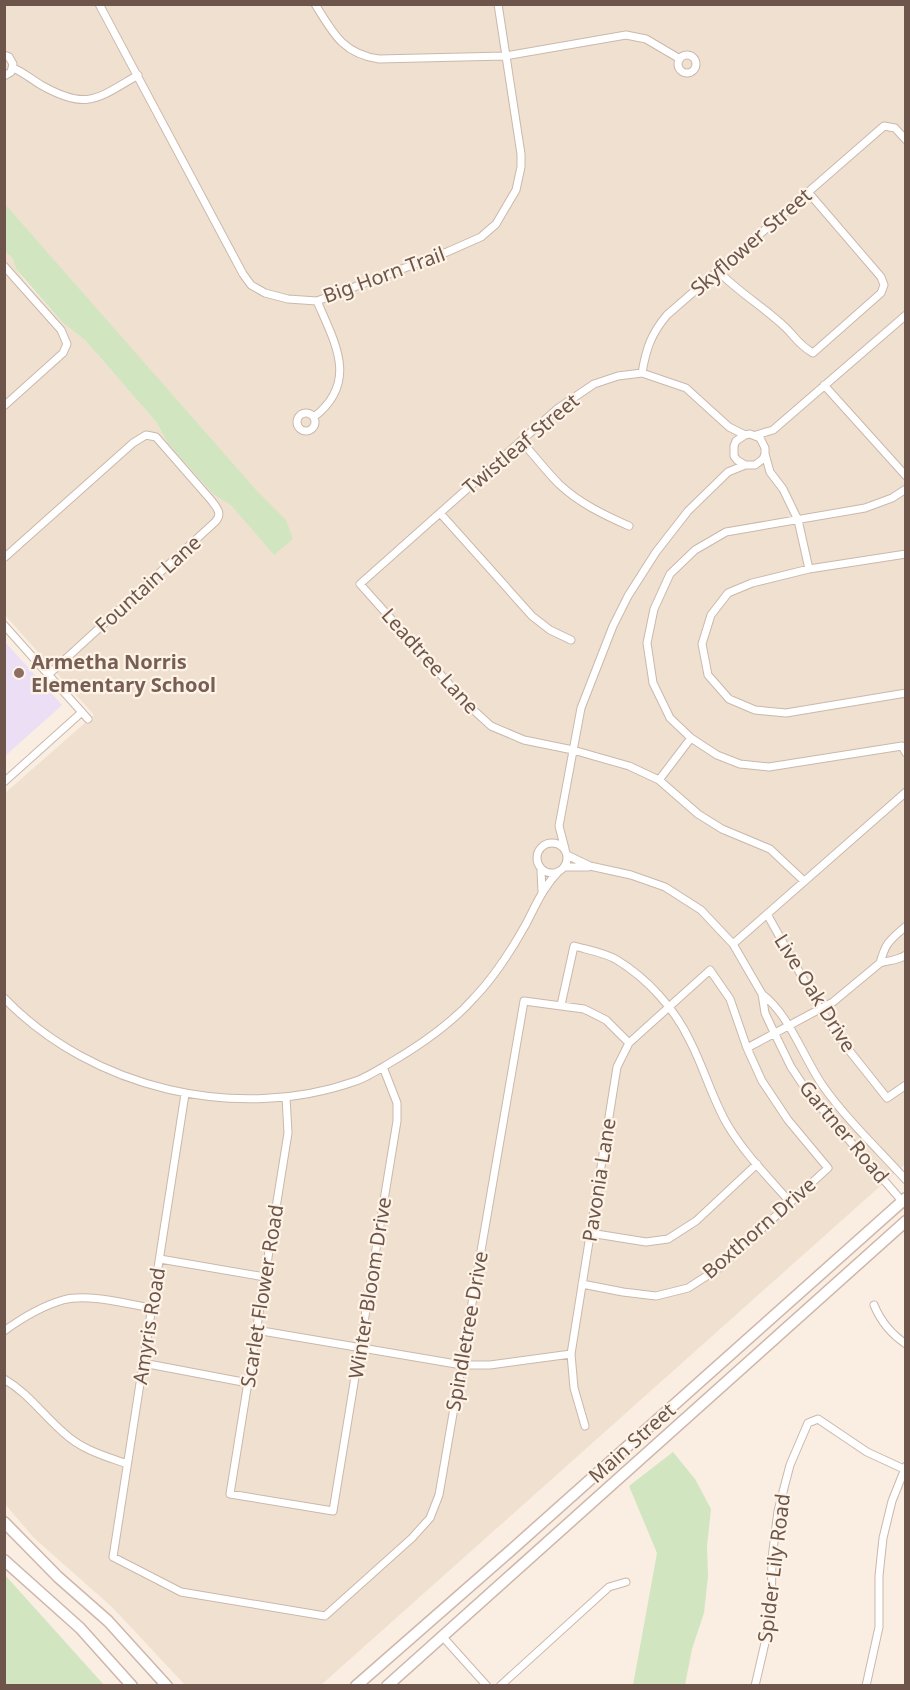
<svg xmlns="http://www.w3.org/2000/svg" width="910" height="1690" font-family="'Noto Sans',sans-serif">
	<style>
		.residential { fill: #f0e0d0 }
		.education { fill: #ebdef5 }
		.green { fill: #d2e5c1 }
		.lines { fill: none; stroke-linecap: round; stroke-linejoin: round }
		.minor-casing { stroke: #cbb8ac; stroke-width: 9 }
		.secondary-casing { stroke: #ceb7aa; stroke-width: 13 }
		.minor { stroke: #fff; stroke-width: 7 }
		.secondary { stroke: #fff; stroke-width: 10 }
		.education-dot { fill: #8d6e63; stroke: #fdf3e7; stroke-width: 2 }
		.labels { text-anchor: middle; stroke-width: 4.5; stroke-linejoin: round; paint-order: stroke }
		.street-label { font-size: 20px; fill: #6e554b; stroke: #fdf3e7 }
		.education-label { font-size: 20px; font-weight: bold; fill: #785e54; stroke: #fdf3e7; text-anchor: start }
	</style>
	<rect width="100%" height="100%" fill="#f9eee1"/>
	<!-- residential -->
	<path class="residential" d="M5,5H905V1164L321,1685H185L112,1607L34,1538L5,1504L4,794L94,715L5,615V251L13,259L16,269L24,280L63,323L85,340L157,423L168,444L214,495L231,504L5,246Z"/>
	<!-- education -->
	<path class="education" d="M4,641L62,705L5,756H4Z"/>
	<!-- green -->
	<path class="green" d="M4,203L257,491L286,520L293,539L274,555L231,505L214,495L168,444L157,423L85,340L63,323L16,269L13,259L5,251Z
		M673,1452L695,1479L711,1509L707,1546L708,1576L704,1613L692,1649L685,1685H633L657,1553L629,1486Z
		M4,1575H5L104,1685H5Z"/>
	<g class="lines">
		<defs>
			<path id="minor" d="M99,4L243,274L251,285L265,293L288,299L317,301L447,252L481,237L496,224L516,190L521,167V154L498,4
				M315,4C333,33 343,54 379,59L505,56L626,35L646,39L680,59
				M678 64a9 9 0 1 1 18 0a9 9 0 1 1-18 0Z
				M4,55L9,57L13,64L11,72L4,76
				M13,68C23,72 31,79 41,85C87,111 97,99 138,75
				M4,266L61,330L67,344L63,353L4,406
				M717,270C738,292 764,307 786,328C796,338 799,345 813,353L881,293L884,285L881,277L808,192
				M642,373C646,349 651,334 667,315L884,126L895,128L906,140
				M824,385L906,476
				M297 422a9 9 0 1 1 18 0a9 9 0 1 1-18 0Z
				M314,417C359,382 335,343 317,301
				M745,435L736,441L734,446V456L737,460L745,465H755L763,459L765,454V448L760,438L750,434L745,435L729,427L686,388L642,373L618,376L594,384L557,409L360,584L467,704L491,726L524,740L573,750L629,766L659,780L698,814L722,829L770,849L804,881
				M756,435L773,430L906,315
				M521,441C534,455 546,471 559,484C579,503 604,515 629,526
				M765,454L770,472L783,489L798,520L809,569
				M906,489L892,498L865,508L726,532L695,550L670,574L654,609L647,643L653,683L670,718L691,738L717,755L740,764L769,767L902,746L906,753
				M440,513L532,616L550,630L571,640
				M906,554L809,569L752,583L728,593L711,615L702,644L708,675L729,699L755,710L786,713L906,693
				M4,558L133,443L146,435L156,437L211,500C217,508 223,514 215,522L48,675
				M4,625L88,719
				M659,780L691,738
				M4,782L82,712
				M537 858a15 15 0 1 1 30 0a15 15 0 1 1-30 0Z
				M565,849L559,826L581,708L613,626L628,596L656,552L688,511L728,472L745,465
				M567,855L590,866L631,875L665,887L701,910L733,944L762,994L765,1013L771,1026L791,1067L809,1094L902,1201
				M564,867H588
				M541,871L542,891
				M767,914L820,1009L848,1049L887,1098L906,1085
				M733,944L906,792
				M880,963C886,942 889,941 906,926
				M762,994C789,1014 803,1057 823,1086C847,1120 878,1149 906,1180
				M4,998C92,1089 237,1123 356,1081C367,1077 378,1070 388,1064C419,1046 450,1025 474,998C495,976 511,951 526,924C536,905 543,887 559,871
				M561,1005L574,946C588,950 606,953 617,960C648,979 675,1009 690,1041C704,1068 712,1098 727,1124C744,1153 768,1177 790,1202
				M747,1048L833,1002L880,963C890,960 897,961 906,955
				M185,1094L113,1557L181,1592L325,1616L412,1538L430,1518L439,1495L524,1001L584,1009L606,1020L629,1043
				M286,1097L288,1133L230,1494L333,1511L397,1121V1103L383,1067
				M590,1233L646,1242L668,1239L696,1221L757,1164
				M160,1259L265,1277
				M582,1284L623,1292L656,1296L688,1288L719,1268L828,1168L788,1120L762,1081L747,1048L730,999L710,970L629,1043L617,1067L571,1354L574,1388L585,1426
				M874,1305C881,1322 891,1334 906,1344
				M256,1330L462,1365H490L571,1354
				M4,1331C22,1318 42,1306 63,1300C88,1293 126,1304 152,1308
				M143,1363L248,1383
				M4,1379C28,1393 43,1415 64,1433C82,1450 105,1456 127,1464
				M442,1636L487,1686
				M500,1686L609,1587L626,1582
				M755,1686L771,1617L772,1558L778,1511L790,1465L808,1423L818,1419L867,1452L906,1470
				M866,1686L879,1627V1576L883,1538L892,1501L906,1466"/>
			<path id="secondary" d="M4,1522L58,1577L108,1621L167,1686
				M4,1560L80,1628L132,1686
				M356,1686L509,1552L906,1198
				M387,1686L906,1221"/>
		</defs>
		<!-- minor casing -->
		<use href="#minor" class="minor-casing"/>
		<!-- secondary casing -->
		<use href="#secondary" class="secondary-casing"/>
		<!-- minor -->
		<use href="#minor" class="minor"/>
		<!-- secondary -->
		<use href="#secondary" class="secondary"/>
	</g>
	<!-- markers -->
	<circle class="education-dot" cx="19" cy="673" r="6"/>
	<g class="labels">
		<!-- street labels -->
		<g class="street-label">
			<text transform="translate(751 242) rotate(-41)" y="7">Skyflower Street</text>
			<text transform="translate(384 275) rotate(-20)" y="7">Big Horn Trail</text>
			<text transform="translate(521 444) rotate(-40)" y="7">Twistleaf Street</text>
			<text transform="translate(148 584) rotate(-42)" y="7">Fountain Lane</text>
			<text transform="translate(430 661) rotate(48)" y="7">Leadtree Lane</text>
			<text transform="translate(815 993) rotate(58)" y="7">Live Oak Drive</text>
			<text transform="translate(844 1132) rotate(50)" y="7">Gartner Road</text>
			<text transform="translate(599 1180) rotate(-81)" y="7">Pavonia Lane</text>
			<text transform="translate(759 1228) rotate(-41)" y="7">Boxthorn Drive</text>
			<text transform="translate(370 1288) rotate(-81)" y="7">Winter Bloom Drive</text>
			<text transform="translate(262 1296) rotate(-81)" y="7">Scarlet Flower Road</text>
			<text transform="translate(149 1326) rotate(-81)" y="7">Amyris Road</text>
			<text transform="translate(467 1331) rotate(-80)" y="7">Spindletree Drive</text>
			<text transform="translate(632 1443) rotate(-42)" y="7">Main Street</text>
			<text transform="translate(774 1568) rotate(-83)" y="7">Spider Lily Road</text>
		</g>
		<!-- education labels -->
		<g class="education-label">
			<text x="31" y="669">Armetha Norris<tspan x="31" dy="23">Elementary School</tspan></text>
		</g>
	</g>
	<!-- border -->
	<rect width="910" height="1690" fill="none" stroke="#6e554b" stroke-width="12"/>
</svg>
